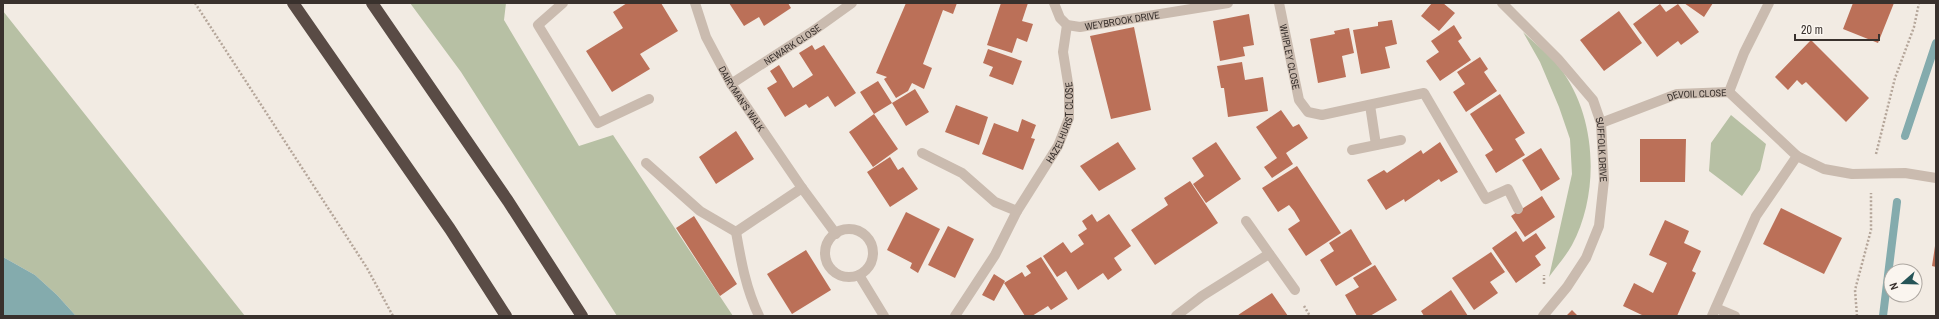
<svg xmlns="http://www.w3.org/2000/svg" width="1939" height="319" font-family="'Archivo Narrow',sans-serif">
	<style>
		.green { fill: #b7c0a4 }
		.water { fill: #84abad }
		.lines { fill: none; stroke-linecap: round; stroke-linejoin: round }
		.stream { stroke: #84abad; stroke-width: 8 }
		.building { fill: #bb7058 }
		.path { stroke: #b5a69a; stroke-width: 2.5; stroke-dasharray: 2 2; stroke-linecap: butt }
		.minor { stroke: #cabbaf; stroke-width: 10 }
		.highway { stroke: #594b45; stroke-width: 12 }
		.labels { text-anchor: middle; stroke-width: 3; stroke-linejoin: round; paint-order: stroke }
		.street-label { font-size: 10px; fill: #39312d; stroke: #faf5ef }
	</style>
	<rect width="100%" height="100%" fill="#f2ebe3"/>
	<!-- green -->
	<path class="green" d="M410,3H506L504,20L579,146L613,135L733,316H617L461,72Z
		M3,11L245,316H76L57,295L35,275L3,257Z
		M1523,32C1535,44 1550,55 1560,68C1597,116 1600,193 1572,245C1566,256 1556,267 1549,277L1572,174L1570,139L1559,107L1540,62Z
		M1731,115L1766,144L1760,170L1742,196L1709,171L1711,143Z"/>
	<!-- water -->
	<path class="water" d="M3,257L35,275L57,295L76,316H3Z"/>
	<g class="lines">
		<!-- stream -->
		<path class="stream" d="M1905,136L1936,43
			M1883,316L1897,202"/>
	</g>
	<!-- building -->
	<path class="building" d="M627,3H661L678,31L640,54L650,69L612,92L586,51L623,28L613,12Z
		M729,3H788L791,8L764,26L759,17L744,26Z
		M906,3H957L953,14L943,10L923,64L932,68L924,89L912,83L908,91L896,98L884,79L887,77L876,73Z
		M1001,3H1028L1022,21L1033,24L1027,42L1017,38L1012,53L987,45Z
		M1432,3H1443L1455,13L1439,31L1421,16Z
		M1684,3H1713L1704,17Z
		M1853,3H1894L1878,43L1843,29Z
		M1660,4L1666,12L1678,4L1699,32L1681,45L1678,41L1657,57L1633,24Z
		M1619,11L1642,43L1604,71L1580,40Z
		M1249,14L1254,45L1243,47L1245,56L1220,61L1213,21Z
		M1392,20L1397,44L1385,47L1390,68L1361,74L1353,30L1378,26V22Z
		M1454,25L1462,38L1458,41L1471,60L1440,81L1426,61L1439,52L1431,41Z
		M1134,27L1151,110L1111,119L1090,36Z
		M1349,28L1354,53L1342,56L1346,77L1318,83L1310,39L1335,34L1334,31Z
		M1811,40L1869,98L1846,122L1806,82L1802,85L1797,80L1788,90L1775,77Z
		M812,45L815,50L824,45L856,93L835,107L828,96L809,108L806,104L785,117L767,88L777,82L770,71L779,65L793,88L813,75L799,53Z
		M988,49L1022,61L1013,85L989,76L993,67L983,63Z
		M1480,57L1488,69L1484,72L1497,91L1466,112L1453,92L1465,84L1457,72Z
		M1242,62L1245,80L1263,77L1268,111L1228,117L1224,88H1221L1217,66Z
		M878,81L892,103L874,114L860,92Z
		M915,89L929,112L906,126L892,103Z
		M1500,94L1525,133L1515,139L1525,155L1496,173L1485,155L1493,150L1470,114Z
		M956,105L988,117L979,145L945,132Z
		M1281,110L1293,127L1299,124L1308,138L1286,153L1293,164L1272,178L1264,167L1277,158L1256,127Z
		M874,114L898,149L873,167L849,132Z
		M1022,119L1036,125L1031,138L1035,139L1023,170L982,154L994,123L1018,132Z
		M736,131L754,159L716,184L699,157Z
		M1640,139H1686L1685,182H1640Z
		M1118,142L1136,169L1099,191L1080,166Z
		M1216,142L1241,179L1206,203L1193,184L1204,176L1192,158Z
		M1440,142L1458,172L1441,182L1439,179L1405,202L1404,199L1386,210L1367,180L1384,170L1387,173L1421,150L1423,154Z
		M1541,148L1560,179L1541,191L1522,160Z
		M890,157L898,170L903,167L918,189L890,207L867,172Z
		M1297,166L1341,233L1306,256L1288,229L1300,221L1294,211L1289,205L1278,212L1262,188Z
		M1190,181L1218,223L1155,265L1131,230L1168,205L1164,198Z
		M1542,196L1555,217L1525,237L1511,216Z
		M1781,208L1842,238L1824,274L1763,244Z
		M906,212L940,229L918,273L910,268L912,263L887,250Z
		M1092,214L1097,222L1109,214L1131,246L1114,258L1122,270L1108,280L1103,273L1078,290L1066,271L1057,277L1043,256L1063,242L1071,253L1084,244L1078,235L1087,229L1082,221Z
		M694,216L737,284L720,296L676,228Z
		M1665,220L1689,231L1684,243L1701,251L1692,271L1696,273L1677,316H1644L1623,306L1634,283L1653,293L1667,263L1649,255Z
		M948,226L974,239L955,278L928,265Z
		M1351,229L1372,264L1336,286L1320,260L1334,251L1329,243Z
		M1516,231L1523,242L1536,233L1546,248L1535,256L1541,265L1516,283L1492,248Z
		M1935,246H1936V267L1932,266Z
		M806,250L831,290L792,314L767,274Z
		M1491,252L1505,272L1490,282L1498,293L1474,310L1452,278Z
		M1041,257L1068,299L1051,310L1048,306L1032,316H1025L1004,283L1022,272L1025,277L1031,273L1026,266Z
		M1375,265L1397,300L1370,316H1357L1345,295L1359,287L1353,278Z
		M994,274L1005,281L994,301L982,295Z
		M1451,290L1468,316H1424L1421,311Z
		M1272,293L1288,316H1237L1241,313Z
		M1572,310L1578,316H1566Z"/>
	<g class="lines">
		<!-- path -->
		<path class="path" d="M195,3L367,268L393,316
			M1876,154L1895,78L1914,27L1919,3
			M1544,284V275
			M1304,306L1310,316
			M1857,316L1855,290L1871,230V193"/>
		<!-- minor -->
		<g class="minor">
			<path d="M563,3L538,25L598,123L649,99"/>
			<path id="s1" d="M695,3L706,37L731,84L802,188L836,234"/>
			<path id="s2" d="M1054,3L1060,18L1067,25L1080,27L1228,3"/>
			<path id="s3" d="M1279,3L1299,100L1308,112L1322,115L1424,93L1486,199L1508,189L1518,209"/>
			<path id="s4" d="M1502,3L1558,59L1593,100L1601,123L1604,180L1599,226L1586,258L1567,287L1543,316"/>
			<path id="s5" d="M731,84L813,31L852,3"/>
			<path d="M1729,92L1744,53L1769,3"/>
			<path d="M1370,105L1376,145"/>
			<path id="s6" d="M1601,123L1677,94L1729,92L1797,156L1756,216L1712,316"/>
			<path d="M1352,150L1401,140"/>
			<path id="s7" d="M922,153L962,173L995,202L1017,211L1058,146L1069,118V89L1063,52L1067,25"/>
			<path d="M1797,156L1824,169L1852,174L1905,173L1936,178"/>
			<path d="M646,163L700,211L736,232L802,188"/>
			<path d="M1246,221L1295,290"/>
			<circle cx="849" cy="253" r="24"/>
			<path d="M736,232C741,261 746,289 759,316"/>
			<path d="M859,275L884,316"/>
			<path d="M1716,308L1735,316"/>
			<path d="M955,316L995,255L1017,211"/>
			<path d="M1176,316L1202,296L1269,254"/>
		</g>
		<!-- highway -->
		<path class="highway" d="M293,3L450,229L506,316
			M372,3L508,201L582,316"/>
	</g>
	<g class="labels">
		<!-- street labels -->
		<g class="street-label">
			<text dy="4" stroke="none"><textPath href="#s2" startOffset="82">WEYBROOK DRIVE</textPath></text>
			<text dy="4" stroke="none"><textPath href="#s5" startOffset="73">NEWARK CLOSE</textPath></text>
			<text dy="4" stroke="none"><textPath href="#s3" startOffset="55">WHIPLEY CLOSE</textPath></text>
			<text dy="4" stroke="none"><textPath href="#s6" startOffset="101">DEVOIL CLOSE</textPath></text>
			<text dy="4" stroke="none"><textPath href="#s1" startOffset="107">DAIRYMAN'S WALK</textPath></text>
			<text dy="4" stroke="none"><textPath href="#s7" startOffset="213">HAZELHURST CLOSE</textPath></text>
			<text dy="4" stroke="none"><textPath href="#s4" startOffset="184">SUFFOLK DRIVE</textPath></text>
		</g>
	</g>
	<!-- border -->
	<rect width="1939" height="319" fill="none" stroke="#39312d" stroke-width="8"/>
	<!-- north arrow -->
	<g transform="translate(1903 283) rotate(250)"><circle r="19" fill="#faf5ef" stroke="#ada7a1"/>
	<path d="M0-3L7 15L0 10L-7 15Z" fill="#255457"/>
	<text y="-6" font-size="11" font-weight="bold" text-anchor="middle" fill="#39312d">N</text>
	</g>
	<!-- scale -->
	<path d="M1795 34v6h84v-6" fill="none" stroke="#39312d" stroke-width="2"/>
	<text x="1801" y="34" font-size="12" fill="#39312d" stroke="#faf5ef" stroke-width="3" paint-order="stroke">20 m</text>
</svg>
